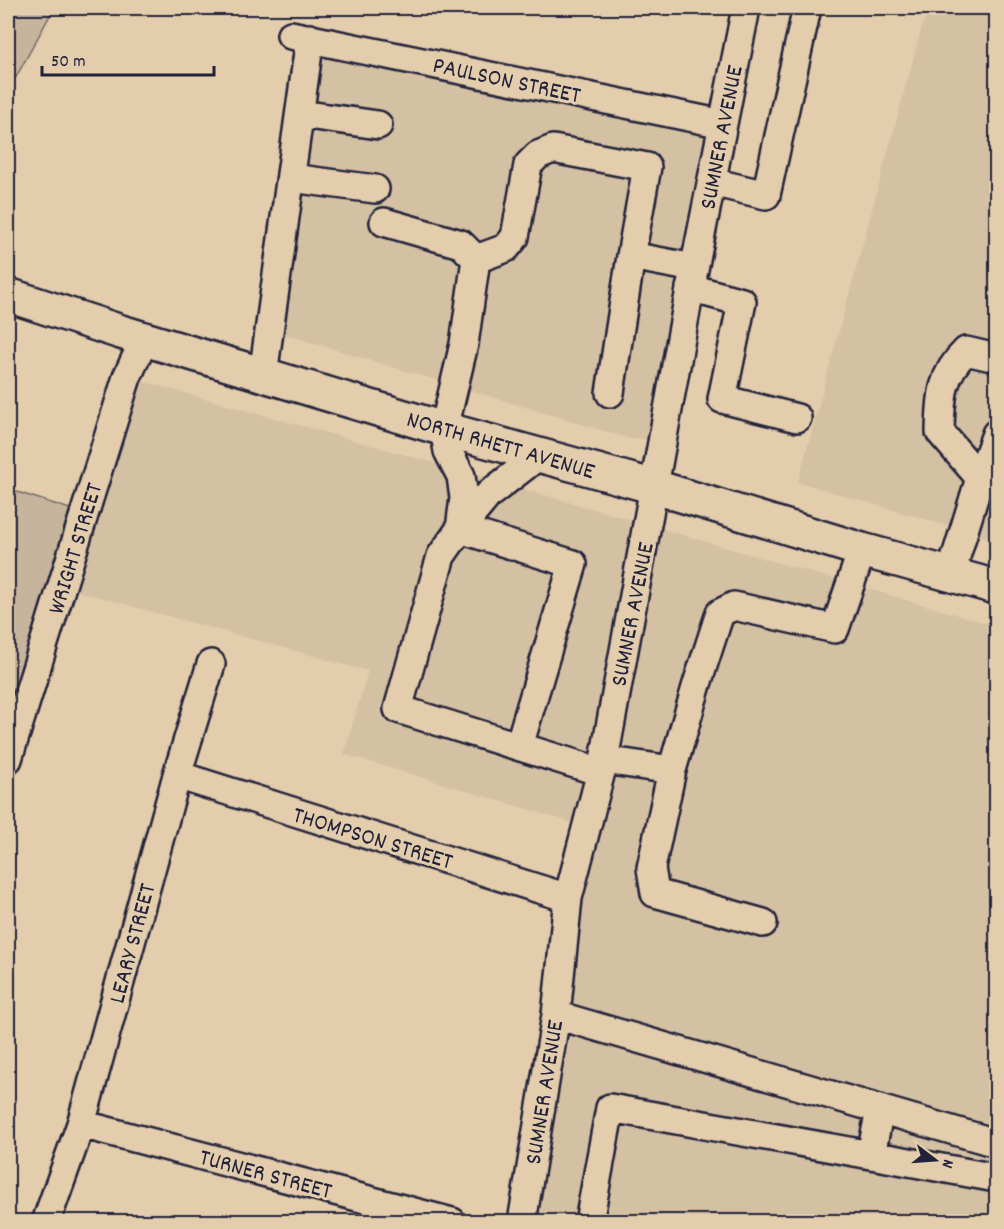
<svg xmlns="http://www.w3.org/2000/svg" width="1004" height="1229" font-family="Dekko,sans-serif">
	<style>
		.built { fill: #d4c0a3 }
		.green { fill: #c7b49c; stroke: #746b6c; stroke-width: 1.5 }
		.lines { fill: none; stroke-linecap: round; stroke-linejoin: round }
		.minor-casing { stroke: #22223b; stroke-width: 32 }
		.major-casing { stroke: #22223b; stroke-width: 38 }
		.minor { stroke: #e3cdac; stroke-width: 27 }
		.major { stroke: #e3cdac; stroke-width: 33 }
		.labels { text-anchor: middle; stroke-width: 6; stroke-linejoin: round; paint-order: stroke }
		.street-label { font-size: 24px; fill: #22223b; stroke: #e3cdac }
	</style>
	<rect width="100%" height="100%" fill="#e3cdac"/>
	<filter id="ink" filterUnits="userSpaceOnUse"><feTurbulence type="fractalNoise" baseFrequency=".0167" numOctaves="2"/><feDisplacementMap in="SourceGraphic" scale="12" xChannelSelector="R" yChannelSelector="G"/><feConvolveMatrix kernelMatrix="1 2 1 2 8 2 1 2 1" color-interpolation-filters="sRGB"/></filter>
	<g filter="url(#ink)">
		<!-- built -->
		<path class="built" d="M927,8H996V540L798,482Z
			M310,38L723,124L662,444L639,438L631,439L270,330Z
			M127,377L445,466L996,626V1221H521L587,827L344,754L368,671L62,587Z"/>
		<!-- green -->
		<path class="green" d="M8,8H54L16,77L8,88Z
			M8,489L70,509L8,711Z"/>
		<g class="lines">
			<defs>
				<path id="minor" d="M291,35L723,124
					M300,114L378,125
					M291,178L375,189
					M712,182L766,195L807,8
					M384,222L461,244L476,259
					M631,256L694,268
					M476,259L506,248L515,237L528,165L538,155L553,149L647,167L631,256L610,393
					M476,259L464,344L444,429L448,451L461,476L464,498L460,529L489,494L538,456
					M690,288L742,302L722,399L797,418
					M263,375L310,38
					M980,478L940,432C941,400 940,376 966,351L996,358
					M951,573L980,478L996,434
					M519,746L573,564L460,529L441,556L398,709L601,772
					M8,759L127,377L145,338
					M604,760L672,770L697,684L720,613L734,606L835,629L862,550
					M672,770L651,868L655,893L763,923
					M177,775L568,898
					M556,1015L996,1143
					M81,1124L452,1222
					M871,1155L996,1178
					M46,1222L81,1124L177,775L211,664
					M522,1222L556,1015L568,898L604,760L688,300L746,8
					M589,1222L610,1108L871,1155L880,1109"/>
				<path id="major" d="M8,295L121,332L444,429L655,487L862,550L996,587"/>
			</defs>
			<!-- minor casing -->
			<use href="#minor" class="minor-casing"/>
			<!-- major casing -->
			<use href="#major" class="major-casing"/>
			<!-- minor -->
			<use href="#minor" class="minor"/>
			<!-- major -->
			<use href="#major" class="major"/>
		</g>
	</g>
	<g class="labels">
		<!-- street labels -->
		<g class="street-label">
			<text transform="translate(507 79) rotate(12)" y="8">PAULSON STREET</text>
			<text transform="translate(720 137) rotate(-79)" y="8">SUMNER AVENUE</text>
			<text transform="translate(501 444) rotate(16)" y="8">NORTH RHETT AVENUE</text>
			<text transform="translate(74 548) rotate(-73)" y="8">WRIGHT STREET</text>
			<text transform="translate(631 614) rotate(-79)" y="8">SUMNER AVENUE</text>
			<text transform="translate(373 837) rotate(17)" y="8">THOMPSON STREET</text>
			<text transform="translate(131 943) rotate(-75)" y="8">LEARY STREET</text>
			<text transform="translate(543 1092) rotate(-81)" y="8">SUMNER AVENUE</text>
			<text transform="translate(266 1173) rotate(15)" y="8">TURNER STREET</text>
		</g>
	</g>
	<!-- margin -->
	<rect width="1004" height="1229" fill="none" stroke="#e3cdac" stroke-width="30"/>
	<rect x="15" y="15" width="974" height="1199" fill="none" stroke="#22223b" stroke-width="2" filter="url(#ink)"/>
	<!-- north arrow -->
	<g transform="translate(935 1160) rotate(107)" stroke="#e3cdac" stroke-width="4.5" paint-order="stroke">
	<path d="M0-4.5L10 22L0 15L-10 22Z" fill="#22223b"/>
	<text y="-9" font-size="16" font-weight="bold" text-anchor="middle" fill="#22223b">N</text>
	</g>
	<!-- scale -->
	<path d="M42 66v9h172v-9" fill="none" stroke="#22223b" stroke-width="3"/>
	<text x="51" y="66" font-size="18" fill="#22223b" stroke="#e3cdac" stroke-width="4.5" paint-order="stroke">50 m</text>
</svg>
